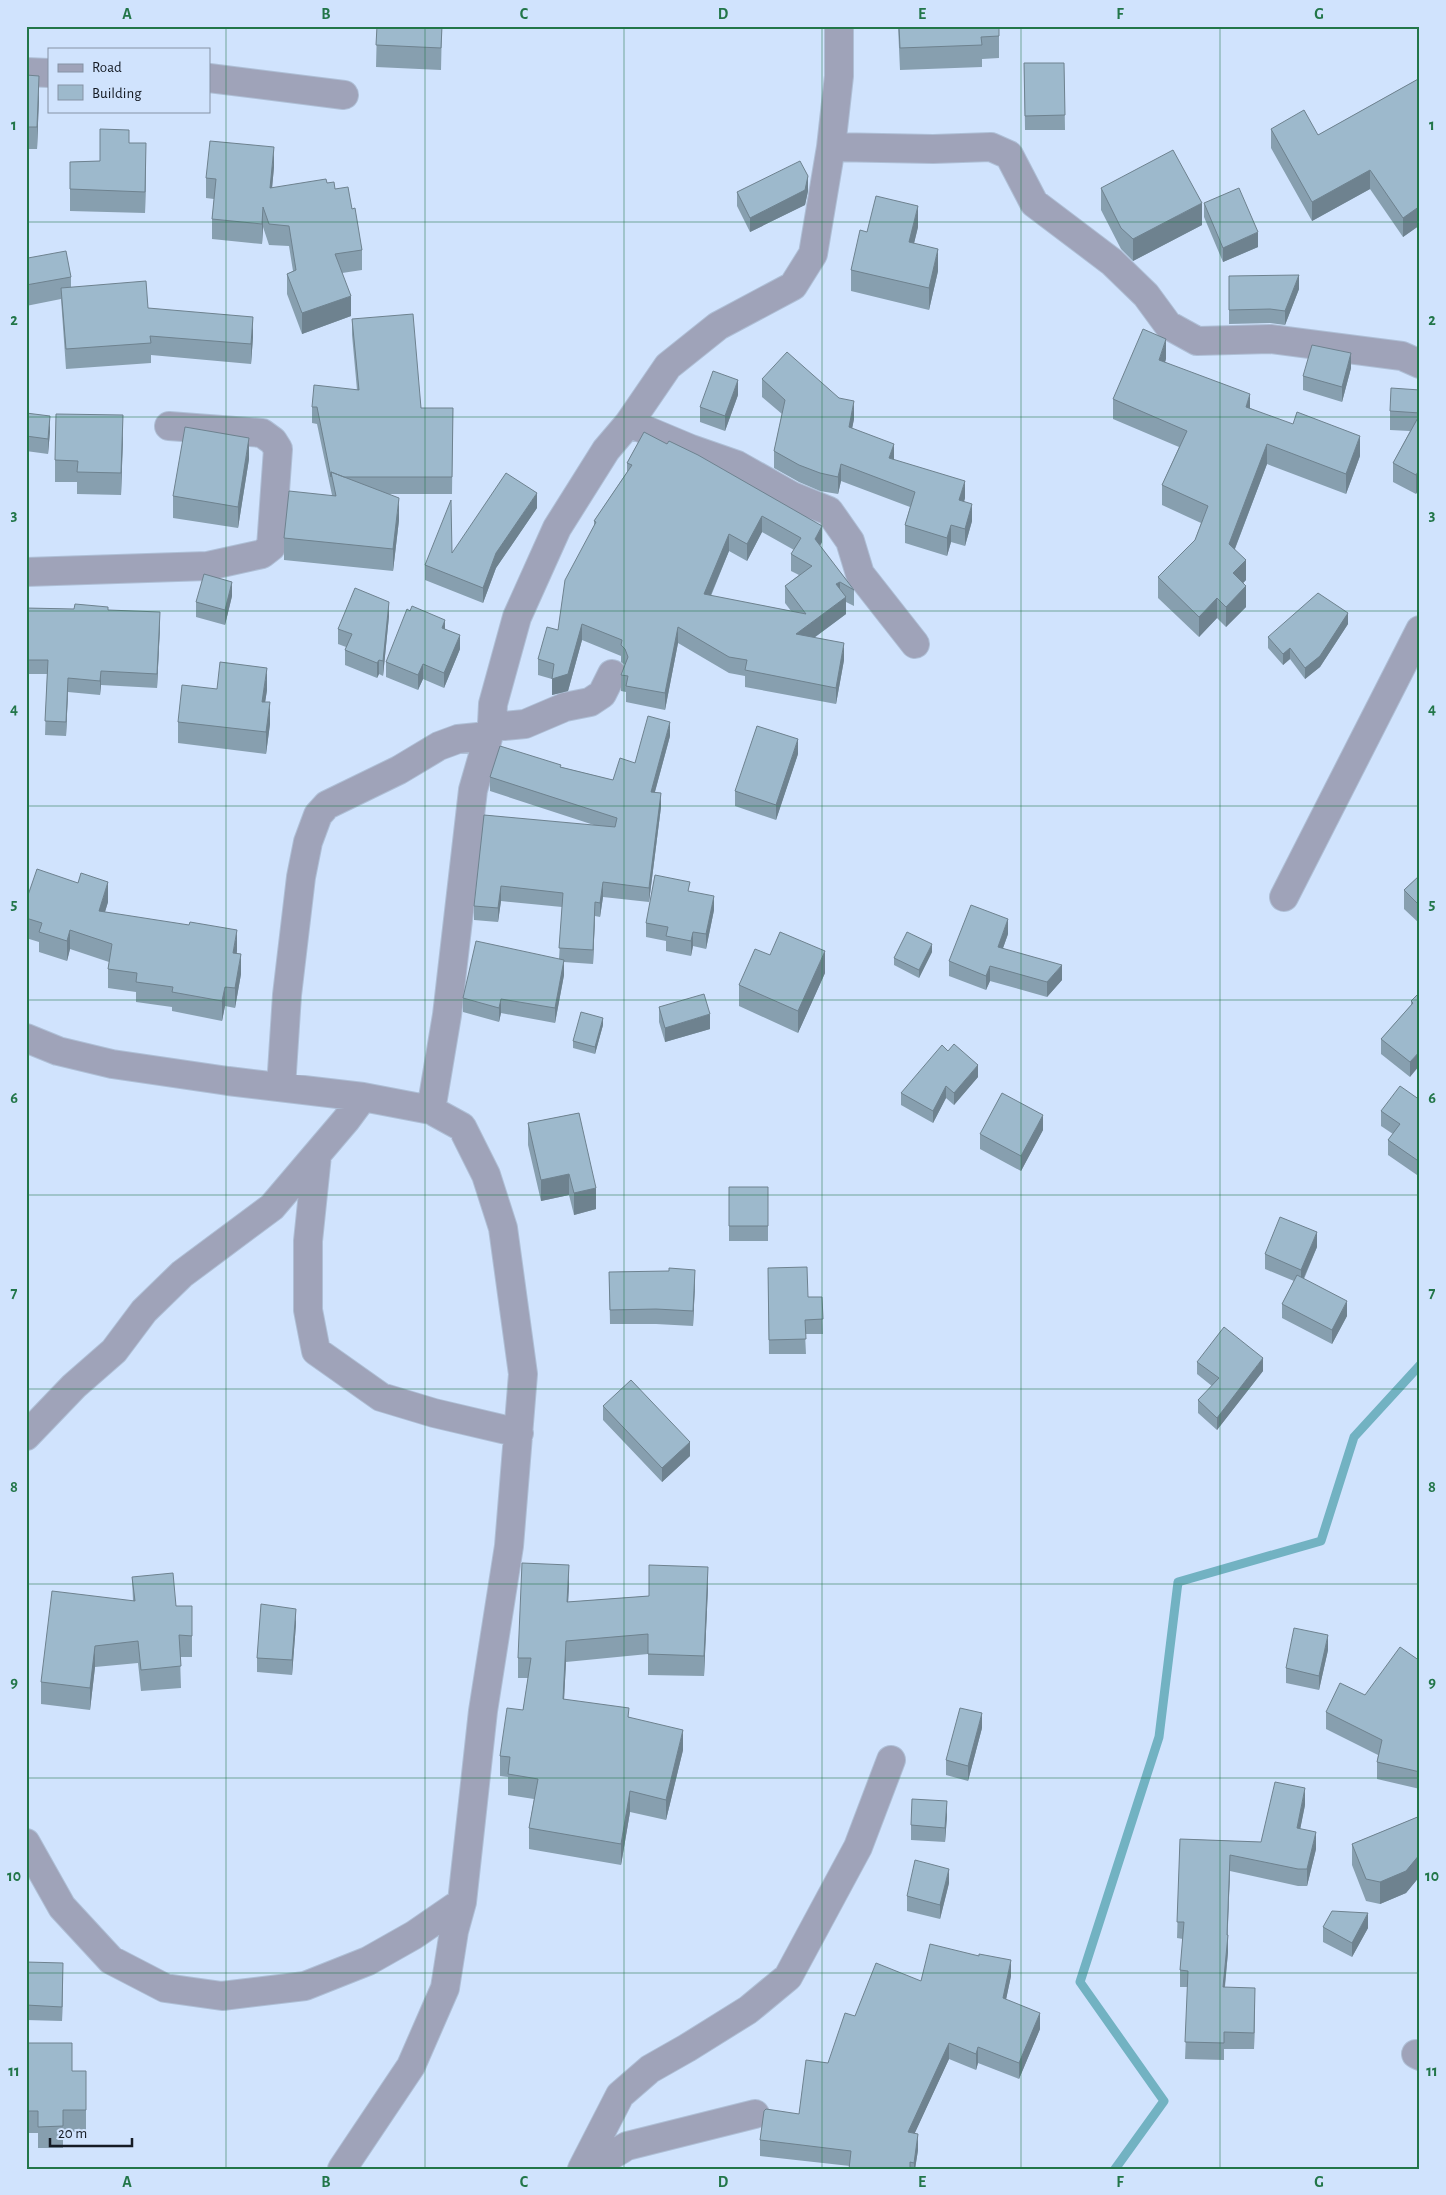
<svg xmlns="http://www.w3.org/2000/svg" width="1446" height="2195" font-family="'Alegreya Sans',sans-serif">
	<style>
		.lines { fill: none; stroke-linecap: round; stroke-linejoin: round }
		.stream { stroke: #72b2c2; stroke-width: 9 }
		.street-casing { stroke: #aebfd6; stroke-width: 30 }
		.street { stroke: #9fa3b9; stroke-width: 28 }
		.wall { fill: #879faf; fill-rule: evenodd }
		.shaded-wall { fill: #6e828f }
		.building { fill: #9db9cc; stroke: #6e828f; fill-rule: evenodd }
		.grid { fill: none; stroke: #227649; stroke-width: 1; stroke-opacity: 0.55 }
		.neatline { fill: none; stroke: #227649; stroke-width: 2 }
		.grid-label { font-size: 16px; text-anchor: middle; font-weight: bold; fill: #227649 }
	</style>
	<rect width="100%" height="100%" fill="#d0e3fd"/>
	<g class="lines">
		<!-- stream -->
		<path class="stream" d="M1115,2169L1164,2101L1080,1982L1159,1737L1178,1582L1321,1541L1354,1437L1420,1365"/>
		<defs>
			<path id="street" d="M26,72L49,73
				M209,78L344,95
				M831,147L933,149L991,147L1009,155L1034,203L1112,262L1146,295L1168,325L1197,341L1270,339L1402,356L1420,364
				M629,423L691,449L737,465L792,496L829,511L850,541L860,574L915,644
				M26,572L208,566L262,554L271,547L278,449L273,441L262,433L169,426
				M492,724L504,726L525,724L565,707L590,702L602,694L612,674
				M1284,897L1420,630
				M26,1038L58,1051L112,1064L228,1081L363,1097L431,1110L462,1127L486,1175L503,1228L523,1374L509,1546L483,1711L462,1902L454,1931L445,1988L411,2066L342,2169
				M281,1087L287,995L301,877L308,842L318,815L327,805L399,770L439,746L458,739L488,736
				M431,1110L447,1015L473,790L492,724L493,704L517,617L557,528L606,450L629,423L668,366L718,326L793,286L813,254L831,147L839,76V26
				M317,1155L308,1241V1310L316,1351L381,1397L434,1413L519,1433
				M26,1436L74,1386L114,1351L144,1311L182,1274L272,1207L346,1120L363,1097
				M26,1843L62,1907L111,1960L165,1988L222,1996L305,1986L368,1961L414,1935L462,1902
				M1416,2054L1420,2056
				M582,2169L620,2095L650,2069L687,2048L748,2010L788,1977L858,1847L891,1760
				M583,2169L602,2161L627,2146L755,2114"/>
		</defs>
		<!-- street casing -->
		<use href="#street" class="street-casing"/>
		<!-- street -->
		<use href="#street" class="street"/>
	</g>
	<!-- wall -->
	<path class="wall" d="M377,26H442L441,70L376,67Z
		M898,26H999V58L982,59V67L900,70Z
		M1024,63H1064L1065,130H1025Z
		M26,75L39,97L37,149H26Z
		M1420,78V225L1403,237L1370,189L1312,221L1271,148V129L1318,135Z
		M129,143L146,165L145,213L70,211V162L100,161Z
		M274,167L272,188L327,183L335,189L352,209L362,250V270L342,273L351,316L302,334L287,294V274L293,271L289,246L269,245L263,227L262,244L212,239V219L214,199L206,198V178Z
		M1101,188L1202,225L1133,261L1121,249L1101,210Z
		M808,191L805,205L750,232L737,206V192Z
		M1204,203L1258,247L1223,262L1204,217Z
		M26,209L28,258L71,277V287L253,337L251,364L151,355V363L66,369L61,299L26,306Z
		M918,227L914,243L938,271L929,310L851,291V270L867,232Z
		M1229,276L1299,289L1285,325L1270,323L1229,324Z
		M352,319L421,408H453L452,494H386L399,520L393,571L284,560V538L332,495L317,424L312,423V407L357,390L352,335Z
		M1166,359L1165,362L1250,408L1360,456L1346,494L1267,464L1235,549L1246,580L1243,583L1246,607L1226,627L1217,618L1199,637L1158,598V577L1195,540L1201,523L1162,505V485L1179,447L1113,419V399Z
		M1351,368L1342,402L1303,390V376Z
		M762,379L854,419L852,428L894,460L965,498L964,502L972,521L965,546L951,542L947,556L905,543V525L910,507L841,481L838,494L820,491L799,482L774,468V451L782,414L762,397Z
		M1420,390V486L1416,494L1393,482V463L1410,431L1390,430V411Z
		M738,395L725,431L700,422V407Z
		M26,413L50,431L48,454L26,451Z
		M644,432L822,542L820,546L854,590V606L846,602V614L814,638L844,660L836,704L745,687V676L729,673L678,643L665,710L626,702V692L621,691V675L625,665L621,662V656L582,640L568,691L552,695V679L538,675V659L558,630L594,526V521L627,472V463ZM762,532L794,550L791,554V571L799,575L785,586V603L791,611L711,596L729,551L747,561Z
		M123,437L121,495L77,494V482H55V460Z
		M249,459L238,528L173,518V496Z
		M537,508L496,568L483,603L425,580V565L452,553Z
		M232,596L225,625L196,617V602Z
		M26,608L108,610L160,626L157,688L101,685L100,695L68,692L66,736L45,735L47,674H26Z
		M389,616L383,676L379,674L377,678L345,665V650L346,647L338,644V629Z
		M1348,624L1320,667L1305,679L1290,659L1283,665L1268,648V637Z
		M445,629L460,649L444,688L423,679L418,690L386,677V662Z
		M217,689L267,690L265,702L270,724L266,754L178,743V722Z
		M670,736L655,792L661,807L649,902L603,897L600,917L595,916L593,964L564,962V975L555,1023L501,1013L499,1022L463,1012V998L559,959L562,907L501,901L498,922L474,920V906L484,815L597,826L490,791V777L561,767L613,780Z
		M798,754L776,820L735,806V791Z
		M1420,875V924L1404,909V890Z
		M690,891L714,910L706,949L693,946L691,956L666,951V941L646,937V923Z
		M26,901L108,902L105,912L237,950V954L241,974L235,1008L225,1006L222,1021L172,1011V1007L136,1002V992L108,988V969L109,962L70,949L67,961L39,952V942L26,938Z
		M1008,934L1003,948L1062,980L1047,997L990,981L986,990L949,976V961Z
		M932,952L919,978L894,965V958Z
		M770,955L825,973L798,1033L739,1006V985Z
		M1420,992L1410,1077L1381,1054V1039L1411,1005V1001Z
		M659,1007L710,1029L665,1042L659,1022Z
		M603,1025L595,1054L573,1048V1041Z
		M978,1077L954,1105L946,1098L933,1123L901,1105V1093Z
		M1420,1100V1170L1417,1175L1388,1155V1140L1393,1134L1381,1126V1111Z
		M579,1113L596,1209L574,1215L569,1195L541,1201L528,1145V1123Z
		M1043,1130L1021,1171L980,1149V1134Z
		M729,1187H768V1241H729Z
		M1317,1247L1304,1279L1347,1316L1332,1344L1282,1318V1304L1294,1281L1265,1269V1254Z
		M768,1268L808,1297H822L823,1334H805L806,1354H769Z
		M609,1272L695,1284L693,1326L656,1324H610Z
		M1197,1362L1263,1371L1217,1430L1198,1413V1400L1212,1386L1197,1374Z
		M603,1406L690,1456L662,1482L603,1420Z
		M132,1577L176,1606H192V1657H180L181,1688L141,1691L138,1663L95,1667L90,1710L41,1704V1682L133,1601Z
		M569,1585L568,1602L649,1596L708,1587L704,1676L648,1675V1654L566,1662L564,1699L629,1717L683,1750L666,1820L630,1812L621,1865L529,1849V1828L534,1799L508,1795V1777L500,1776V1756L523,1710L528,1678H518V1658Z
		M296,1624L292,1675L257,1672V1658Z
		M1328,1650L1319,1690L1286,1683V1668Z
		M1420,1661V1789L1377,1779V1762L1378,1755L1326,1729V1712L1365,1695Z
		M982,1728L968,1781L946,1775V1760Z
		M1305,1805L1300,1829L1316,1849L1307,1886H1298L1230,1871L1227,1935L1228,1952L1225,1987L1255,2005L1254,2049H1224V2060L1185,2059L1188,1987H1180V1970L1183,1939L1177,1938L1180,1839L1261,1842Z
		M947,1816L945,1842L911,1840V1825Z
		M1420,1816V1876L1406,1893L1380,1904L1366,1901L1352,1865V1844Z
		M949,1883L940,1919L907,1911V1896Z
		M1323,1927L1368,1928L1352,1957L1323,1942Z
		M26,1962L63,1978L62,2021L26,2020Z
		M1011,1976L1006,1999L1040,2029L1019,2079L978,2063L976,2070L949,2059L914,2134L918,2150L915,2169H849L850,2166L760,2156V2140L799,2114L855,2016L921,1981Z
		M26,2043L72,2071H86V2132H63V2148H38V2133H26Z"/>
	<!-- shaded-wall -->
	<path class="shaded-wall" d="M39,76V97L37,149V127Z
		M146,143V165L145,213V192Z
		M274,147V167L270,209V188Z
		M1370,170V189L1312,221V202Z
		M808,176V191L805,205L750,232V218Z
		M1202,203V225L1133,261V239Z
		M918,206V227L909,264V242Z
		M1420,206V225L1403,237V218Z
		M263,207V227L262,244V224Z
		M1258,232V247L1223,262V248Z
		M938,249V271L929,310V288Z
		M1299,275V289L1285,325V311Z
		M351,296V316L302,334V313Z
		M253,317V337L251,364V344Z
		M1166,339V359L1159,380V360Z
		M1351,353V368L1342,402V387Z
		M738,380V395L725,431V416Z
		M1250,394V414L1246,407Z
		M854,401V419L849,444V427Z
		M123,415V437L121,495V473Z
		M50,416V431L48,454V439Z
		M1360,436V456L1346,494V474Z
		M249,438V459L238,528V507Z
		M894,444V461L889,458Z
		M1267,444V464L1229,564V544Z
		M841,464V481L838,494V477Z
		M1420,468V486L1416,494V475Z
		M965,481V498L959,517V500Z
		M537,493V508L496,568L483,603V588L496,553Z
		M399,498V520L393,571V549Z
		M972,504V521L965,546V529Z
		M762,516V532L747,561V544Z
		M951,525V542L947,556V538Z
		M822,526V542L815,555V539Z
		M729,534V551L704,611V594Z
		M1246,560V580L1233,593V573Z
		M232,582V596L225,625V610Z
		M840,582V598L836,584Z
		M1246,586V607L1226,627V607Z
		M846,597V614L796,651V634Z
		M1217,598V618L1199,637V617Z
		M389,602V616L383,676V661Z
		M160,612V626L157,688V674Z
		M1348,613V624L1320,667L1305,679V668Z
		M445,620V635L442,628Z
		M582,624V640L568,691L552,695V679Z
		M678,627V643L665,710V693Z
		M460,635V649L444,688V673Z
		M844,643V660L836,704V688Z
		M1290,648V659L1283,665V654Z
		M379,660V674L377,678V663Z
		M423,664V679L418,690V675Z
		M267,668V690L262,723V702Z
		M101,671V685L100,695V681Z
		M68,678V692L66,736V722Z
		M270,702V724L266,754V732Z
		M670,722V736L651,806V792Z
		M798,739V754L776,820V805Z
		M661,793V807L649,902V888Z
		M108,882V902L99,931V911Z
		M603,882V897L600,917V903Z
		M501,886V901L498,922V908Z
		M714,896V910L706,949V934Z
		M595,902V916L593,964V950Z
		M1008,919V934L998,962V947Z
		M70,930V949L67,961V941Z
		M237,930V950L233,973V953Z
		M693,932V946L691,956V941Z
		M932,944V952L919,978V970Z
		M825,951V973L798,1033V1011Z
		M241,954V974L235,1008V988Z
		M564,960V975L555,1023V1008Z
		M1062,965V980L1047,997V982Z
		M990,966V981L986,990V976Z
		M225,987V1006L222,1021V1001Z
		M501,999V1013L499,1022V1008Z
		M710,1014V1029L665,1042V1028Z
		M603,1018V1025L595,1054V1047Z
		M1420,1051V1065L1410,1077V1062Z
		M978,1065V1077L954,1105V1093Z
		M946,1086V1098L933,1123V1111Z
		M1043,1115V1130L1021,1171V1156Z
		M1420,1156V1170L1417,1175V1160Z
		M569,1174V1195L541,1201V1180Z
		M596,1188V1209L574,1215V1193Z
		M1317,1232V1247L1301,1284V1270Z
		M695,1270V1284L693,1326V1311Z
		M1347,1301V1316L1332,1344V1330Z
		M1263,1358V1371L1217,1430V1418Z
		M690,1442V1456L662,1482V1468Z
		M569,1565V1585L567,1623V1602Z
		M708,1567V1587L704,1676V1656Z
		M296,1609V1624L292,1675V1660Z
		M1328,1635V1650L1319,1690V1676Z
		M566,1641V1662L563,1719V1699Z
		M95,1646V1667L90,1710V1688Z
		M982,1713V1728L968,1781V1766Z
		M683,1730V1750L666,1820V1800Z
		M1305,1788V1805L1297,1845V1828Z
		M630,1791V1812L621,1865V1844Z
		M947,1801V1816L945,1842V1828Z
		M1316,1832V1849L1307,1886V1869Z
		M1420,1854V1876L1406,1893L1380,1904V1882Z
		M1230,1855V1871L1227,1951V1935Z
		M949,1869V1883L940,1919V1905Z
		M1368,1913V1928L1352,1957V1943Z
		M1228,1935V1952L1223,2004V1987Z
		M1011,1960V1976L1003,2014V1998Z
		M63,1963V1978L62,2021V2007Z
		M1255,1988V2005L1254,2049V2033Z
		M1040,2013V2029L1019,2079V2063Z
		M949,2043V2059L908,2148V2132Z
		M978,2047V2063L976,2070V2054Z
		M918,2134V2150L915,2169H914V2163Z"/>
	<!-- building -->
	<path class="building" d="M377,26H442L441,48L376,45Z
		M899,26H999V36L981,37L982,45L900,48Z
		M1024,63H1064L1065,115L1025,116Z
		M26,75L39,76L37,127H26Z
		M1420,78V206L1403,218L1370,170L1312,202L1271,129L1304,110L1318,135Z
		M100,129L129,130V143H146L145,192L70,189V162L100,161Z
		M210,141L274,147L270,188L326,179L327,183L334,182L335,189L348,187L352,209L355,208L362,250L335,254L351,296L302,313L287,274L296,270L289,226L269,224L263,207L262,224L212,219L216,179L206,178Z
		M1173,150L1202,203L1133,239L1121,228L1101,188Z
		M800,161L808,176L805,190L750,218L737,192Z
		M1239,188L1258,232L1223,248L1204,203Z
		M876,196L918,206L909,242L938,249L929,288L851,270L860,230L867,232Z
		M26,209L28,258L66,251L71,277L26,285Z
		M1299,275L1285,311L1270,309L1229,310V276Z
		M146,281L148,308L253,317L251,344L150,336L151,343L66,349L61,288Z
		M413,314L421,408H453L452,477H344L331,472V477L317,407H312L314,385L359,390L352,319Z
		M1143,329L1166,339L1159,360L1250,394L1246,407L1293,424L1297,412L1360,436L1346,474L1267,444L1229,544L1246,560L1233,573L1246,586L1226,607L1217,598L1199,617L1158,577L1195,540L1208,506L1162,485L1187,431L1113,399Z
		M1312,345L1351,353L1342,387L1303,376Z
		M787,352L839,398L854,401L849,427L894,444L889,458L965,481L959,500L972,504L965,529L951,525L947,538L905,525L915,492L841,464L838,477L820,473L799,465L774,451L785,400L762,379Z
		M713,371L738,380L725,416L700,407Z
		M1391,388L1420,390V413L1390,411Z
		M26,413L50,416L48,439L26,436Z
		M56,414L123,415L121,473L77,472L78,461L55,460Z
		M1420,414V468L1416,475L1393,463Z
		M185,427L249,438L238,507L173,496Z
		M644,432L667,444L669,441L698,455L822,526L815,539L854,590L840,582L836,584L846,597L796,634L844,643L836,688L745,670L747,660L729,657L678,627L665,693L626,686L628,676L621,675L628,657L625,649L621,645L622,640L582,624L568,674L552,679L554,664L538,659L547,627L558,630L565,580L596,522L594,521L632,465L627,463ZM762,516L801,538L791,554L812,566L785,586L806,614L704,594L729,534L747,544Z
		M331,472L399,498L393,549L284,538L289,491L336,496Z
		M506,473L537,493L496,553L483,588L425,565L451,500L452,553Z
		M204,574L232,582L225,610L196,602Z
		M355,588L389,602L383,661L379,660L377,663L345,650L352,634L338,629Z
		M1318,593L1348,613L1320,656L1305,668L1290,648L1283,654L1268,637Z
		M75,604L108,607V610L160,612L157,674L101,671L100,681L68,678L66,722L45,721L48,660H26V608L74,609Z
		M412,606L445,620L442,628L460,635L444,673L423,664L418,675L386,662L407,609L410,611Z
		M220,662L267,668L262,702H270L266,732L178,722L182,685L217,689Z
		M648,716L670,722L651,792L661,793L649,888L603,882L600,903L595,902L593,950L559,948L563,893L501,886L498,908L474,906L484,815L615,827L617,818L490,777L500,746L561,765L560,767L613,780L620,758L635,763Z
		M757,726L798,739L776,805L735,791Z
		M37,869L78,883L81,873L108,882L99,911L189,925L190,922L237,930L233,953L241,954L235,988L225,987L222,1001L172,992L173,987L136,982L137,973L108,969L112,944L70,930L67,941L39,932L42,923L26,918V901Z
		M655,875L690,882L688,891L714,896L706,934L693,932L691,941L666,936L668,927L646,923Z
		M1420,875V906L1404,890Z
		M971,905L1008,919L998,947L1062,965L1047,982L990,966L986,976L949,961Z
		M780,932L825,951L798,1011L739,985L755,949L770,955Z
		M907,932L932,944L919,970L894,958Z
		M476,941L564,960L555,1008L501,999L499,1008L463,998Z
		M1420,992V1051L1410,1062L1381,1039L1413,1003L1411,1001Z
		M704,994L710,1014L665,1028L659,1007Z
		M581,1012L603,1018L595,1047L573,1041Z
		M954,1044L978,1065L954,1093L946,1086L933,1111L901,1093L942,1045L948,1051Z
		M1400,1086L1420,1100V1156L1417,1160L1388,1140L1400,1124L1381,1111Z
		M1002,1093L1043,1115L1021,1156L980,1134Z
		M579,1113L596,1188L574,1193L569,1174L541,1180L528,1123Z
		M729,1187H768V1226H729Z
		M1280,1217L1317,1232L1301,1270L1265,1254Z
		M807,1267L808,1297H822L823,1319L805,1320L806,1339L769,1340L768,1268Z
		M669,1268L695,1270L693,1311L656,1309L610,1310L609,1272L669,1271Z
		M1297,1275L1347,1301L1332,1330L1282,1304Z
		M1224,1327L1263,1358L1217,1418L1198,1400L1219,1378L1197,1362Z
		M631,1380L690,1442L662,1468L603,1406Z
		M522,1563L569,1565L567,1602L649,1596V1565L708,1567L704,1656L648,1654V1634L566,1641L563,1699L629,1708L628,1717L683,1730L666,1800L630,1791L621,1844L529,1828L538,1779L508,1774L510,1757L500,1756L507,1708L523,1710L531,1658H518Z
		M173,1573L176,1606H192V1636L179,1635L181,1666L141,1670L138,1641L95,1646L90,1688L41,1682L52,1591L135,1601L132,1577Z
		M261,1604L296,1609L292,1660L257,1658Z
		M1294,1628L1328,1635L1319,1676L1286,1668Z
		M1400,1647L1420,1661V1772L1377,1762L1382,1740L1326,1712L1340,1683L1365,1695Z
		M960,1708L982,1713L968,1766L946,1760Z
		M1275,1782L1305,1788L1297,1828L1316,1832L1307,1869H1298L1230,1855L1227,1935H1228L1223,1987L1255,1988L1254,2033L1224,2032V2043L1185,2042L1188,1971L1180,1970L1184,1922H1177L1180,1839L1261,1842Z
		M912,1799L947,1801L945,1828L911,1825Z
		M1420,1816V1854L1406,1871L1380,1882L1366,1879L1352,1844Z
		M915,1860L949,1869L940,1905L907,1896Z
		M1332,1911L1368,1913L1352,1943L1323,1927Z
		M930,1944L979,1956V1954L1011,1960L1003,1998L1040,2013L1019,2063L978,2047L976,2054L949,2043L908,2132L918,2134L914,2163L910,2162V2169H849L851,2151L760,2140L764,2111L766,2109L799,2114L806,2060L828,2063L845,2013L855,2016L876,1963L921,1981Z
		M26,1962L63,1963L62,2007L26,2005Z
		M26,2043H72V2071H86V2110H63V2126L38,2127V2111H26Z"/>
	<!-- grid -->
	<path class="grid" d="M226,26V2169M425,26V2169M624,26V2169M822,26V2169M1021,26V2169M1220,26V2169M26,222H1420M26,417H1420M26,611H1420M26,806H1420M26,1000H1420M26,1195H1420M26,1389H1420M26,1584H1420M26,1778H1420M26,1973H1420"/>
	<!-- border -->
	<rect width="1446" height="2195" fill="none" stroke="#d0e3fd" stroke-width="55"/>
	<!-- legend -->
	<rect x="48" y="48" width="162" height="65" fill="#d0e3fd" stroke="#8593a6"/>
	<rect x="58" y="64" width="25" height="8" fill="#9fa3b9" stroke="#8593a6"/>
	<text x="92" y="72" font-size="15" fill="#151b24">Road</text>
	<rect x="58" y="85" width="25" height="15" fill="#9db9cc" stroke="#8593a6"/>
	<text x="92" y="98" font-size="15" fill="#151b24">Building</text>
	<!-- scale -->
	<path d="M50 2138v8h82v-8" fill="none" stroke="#151b24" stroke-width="2.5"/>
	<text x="58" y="2138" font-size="15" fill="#151b24" stroke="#d0e3fd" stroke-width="4" paint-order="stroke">20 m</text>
	<rect x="28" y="28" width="1390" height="2140" class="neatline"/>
	<g class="grid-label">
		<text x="127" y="19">A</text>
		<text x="326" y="19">B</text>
		<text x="524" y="19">C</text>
		<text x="723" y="19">D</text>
		<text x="922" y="19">E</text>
		<text x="1120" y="19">F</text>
		<text x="1319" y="19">G</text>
		<text x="14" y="130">1</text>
		<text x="1432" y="130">1</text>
		<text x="14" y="325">2</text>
		<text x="1432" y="325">2</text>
		<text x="14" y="520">3</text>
		<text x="1432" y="520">3</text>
		<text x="14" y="714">4</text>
		<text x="1432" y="714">4</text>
		<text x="14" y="909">5</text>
		<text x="1432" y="909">5</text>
		<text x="14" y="1103">6</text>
		<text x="1432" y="1103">6</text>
		<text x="14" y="1298">7</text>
		<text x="1432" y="1298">7</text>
		<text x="14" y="1492">8</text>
		<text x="1432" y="1492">8</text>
		<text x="14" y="1687">9</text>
		<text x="1432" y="1687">9</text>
		<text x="14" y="1881">10</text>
		<text x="1432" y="1881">10</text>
		<text x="14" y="2076">11</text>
		<text x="1432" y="2076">11</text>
		<text x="127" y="2187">A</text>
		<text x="326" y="2187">B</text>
		<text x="524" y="2187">C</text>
		<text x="723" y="2187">D</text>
		<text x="922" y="2187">E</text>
		<text x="1120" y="2187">F</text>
		<text x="1319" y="2187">G</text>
	</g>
</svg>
